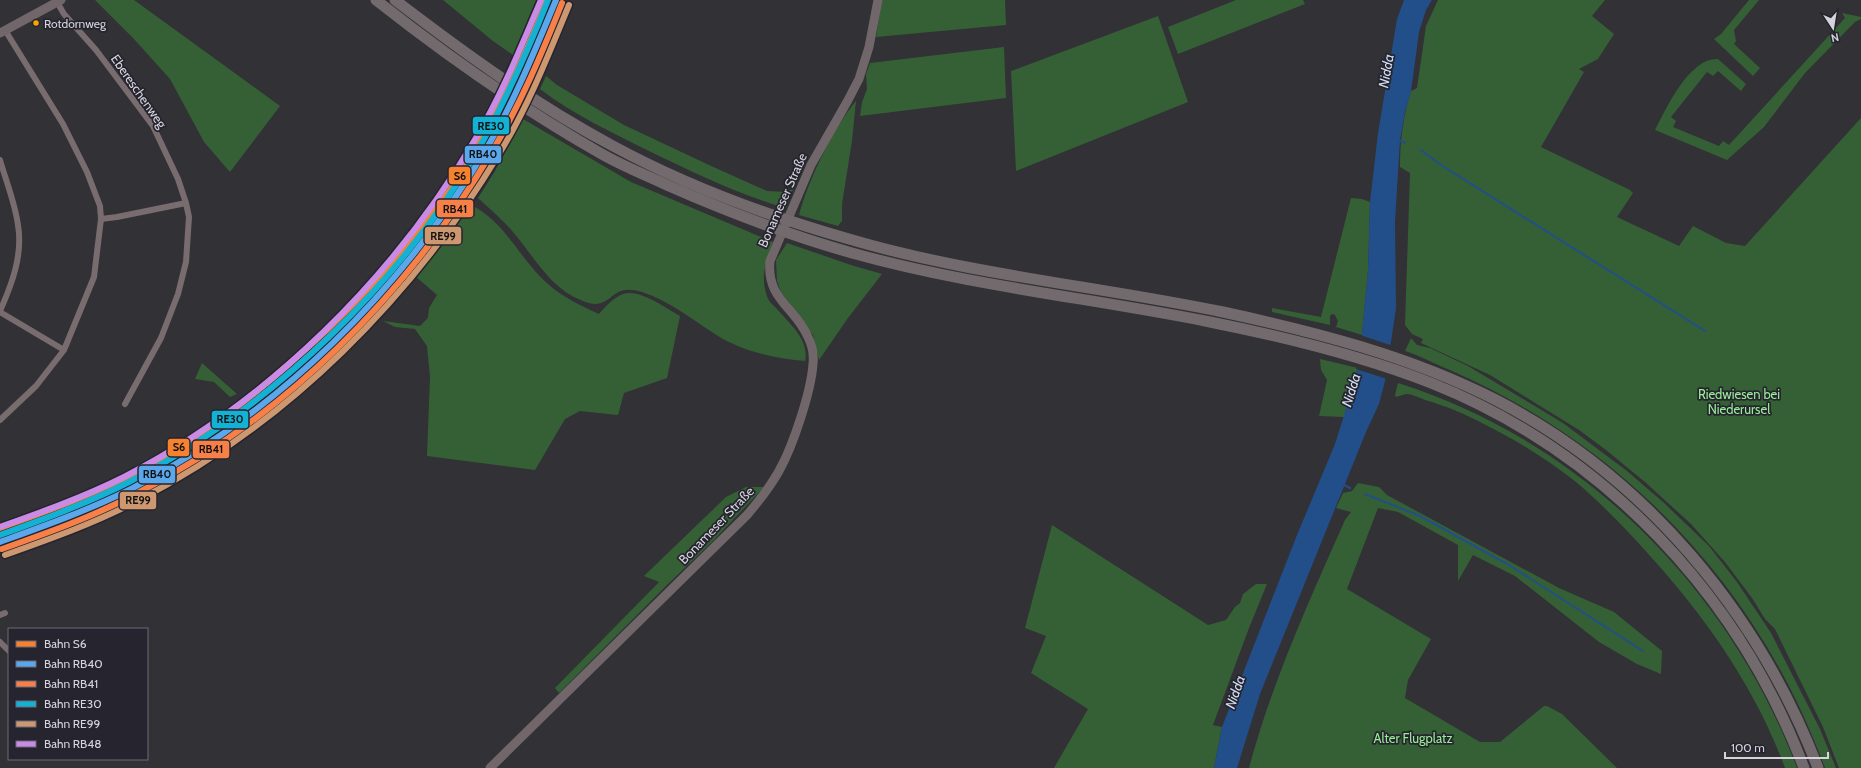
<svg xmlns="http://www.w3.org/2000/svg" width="1861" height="768" font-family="Cabin,sans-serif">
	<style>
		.green { fill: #356035 }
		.water { fill: #224f89 }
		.pier { fill: #313136 }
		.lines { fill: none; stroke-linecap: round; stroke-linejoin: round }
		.stream { stroke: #224f89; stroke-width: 2 }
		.street { stroke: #786c6f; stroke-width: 6 }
		.secondary { stroke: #716669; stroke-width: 9 }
		.highway { stroke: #726a6d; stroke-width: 11 }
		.rail-1-casing { stroke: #26242f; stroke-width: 9 }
		.rail-2-casing { stroke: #26242f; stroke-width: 9 }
		.rail-3-casing { stroke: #26242f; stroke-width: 9 }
		.rail-4-casing { stroke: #26242f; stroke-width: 9 }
		.rail-5-casing { stroke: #26242f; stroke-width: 9 }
		.rail-6-casing { stroke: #26242f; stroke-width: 9 }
		.rail-1 { stroke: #f6822f; stroke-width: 6 }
		.rail-2 { stroke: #5aa8eb; stroke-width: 6 }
		.rail-3 { stroke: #f78048; stroke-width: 6 }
		.rail-4 { stroke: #13b2d5; stroke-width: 6 }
		.rail-5 { stroke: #cd976f; stroke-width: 6 }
		.rail-6 { stroke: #ca8be6; stroke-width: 6 }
		.bus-dot { fill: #f7a600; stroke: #26242f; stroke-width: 1.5 }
		.labels { text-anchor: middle; stroke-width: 3.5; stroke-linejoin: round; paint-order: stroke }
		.bus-label { font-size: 12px; fill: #d5d3db; stroke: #26242f; text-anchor: start }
		.street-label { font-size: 13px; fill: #d5d3db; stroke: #26242f }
		.park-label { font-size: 13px; fill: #96ed94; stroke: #26242f }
		.water-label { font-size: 14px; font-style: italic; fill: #d2e0f3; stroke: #26242f }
		.line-badge { stroke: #26242f; stroke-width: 1.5 }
		.pale-badge-label { font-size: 11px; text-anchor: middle; font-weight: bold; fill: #111 }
	</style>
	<rect width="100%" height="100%" fill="#313136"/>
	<!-- green -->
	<path class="green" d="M95,0H134L280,106L230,172L204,142L170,79L133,38Z
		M443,0H536L513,55L493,41Z
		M882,0H1005L1006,25L876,37Z
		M1236,0H1303L1305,4L1178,54L1168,27Z
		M1438,0H1605L1592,16L1614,34L1598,59L1579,69L1584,72L1541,147L1630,190L1633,193L1617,217L1679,246L1693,226L1726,243L1745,246L1861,118V768H1839L1823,727L1775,629L1765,619L1752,598L1725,562L1691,524L1645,482L1606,450L1579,430L1490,375L1421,343L1423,339L1412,334L1405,325L1410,173L1400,167C1400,140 1403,117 1411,91L1417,88L1426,26Z
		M1749,0H1759L1734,30L1736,41L1734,44L1760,68L1753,76L1714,39L1721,34Z
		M1842,13L1861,17V19L1855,22L1805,73L1764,127L1727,160L1655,130C1667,107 1689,58 1718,59L1746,84L1741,91L1718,71L1713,76L1707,72L1671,117L1676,121L1673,127L1719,146L1723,141L1729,145L1845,18Z
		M1158,16L1188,102L1016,171L1011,71Z
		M1004,47L1006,98L860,116L862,102L867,89L866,74L870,63Z
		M546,76L557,85L624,125L709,165L767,191L785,192L793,189L786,208C739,195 695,173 651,152C613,133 574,115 540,89Z
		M856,101L852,141L842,204V221L838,226L799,215C808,181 833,128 856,101Z
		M523,119L631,182L773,242C766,260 760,277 767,296C768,301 773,305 776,308C789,323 810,340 805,361C777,359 742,351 718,336C693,320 670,301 642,292C613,283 614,303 595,304C589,304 578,299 572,296C546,281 532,254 513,232C502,219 490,209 478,198L495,171Z
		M1351,198L1362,199L1370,202L1368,271L1362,335L1336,327L1338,321L1335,315L1332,314L1330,316V325L1272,312V308L1321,317Z
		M471,205C507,223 519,259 548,284C562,297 582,306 599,314C606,306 613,298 623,294C639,288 666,308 680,316L667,378L624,393L618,415L580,411L565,419L535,470L427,456L430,377L427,346L415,329L395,327L383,321L420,326L428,318L429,308L437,295L415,276Z
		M787,243L851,265L882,274L848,318L819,360L813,335L781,292L777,281L776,260Z
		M1411,338L1417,345L1430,348L1468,366L1563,423L1627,471L1663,502L1709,546L1737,582L1771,633L1820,729L1836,768H1825C1759,588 1626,447 1450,370C1435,364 1421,356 1405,351Z
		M1320,359L1358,368L1344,417L1319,416L1327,380L1321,370Z
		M202,363L237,394L230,397L214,382L195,379Z
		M1398,383C1582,441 1729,588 1797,768H1785C1756,689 1707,619 1651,557C1628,531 1603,505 1576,482C1548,460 1516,440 1484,424C1465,414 1446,406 1425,400C1420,398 1414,395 1408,394C1404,394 1400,396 1396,397L1395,395Z
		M1358,483L1379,487L1387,495L1559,588L1614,612L1662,651L1661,674L1637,664L1599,642L1515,576L1473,555L1458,581V545L1398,512L1378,508L1347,589L1431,639L1408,680L1405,698L1480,742H1500L1544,706H1547L1562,714L1617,768H1249C1272,682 1309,601 1345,520L1351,512L1336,508L1343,493L1352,491Z
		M746,487H764L712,542L668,584L559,693L555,688L659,582L644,576L726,497Z
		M1052,525L1208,625L1226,620L1235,607L1240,603L1243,594L1256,584H1267L1249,628L1213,725L1222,727L1214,768H1054L1088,709L1031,673L1046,636L1025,628Z"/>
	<!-- water -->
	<path class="water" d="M1404,0H1432L1426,10L1419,32L1411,91L1405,112L1400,140L1395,222L1396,308L1394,322L1385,381L1379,404L1366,432L1260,694L1237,768H1214L1222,727L1297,535L1335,444L1356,377L1360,353L1368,271L1370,202L1378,133L1397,19Z"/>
	<!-- pier -->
	<path class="pier" d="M1360,335L1393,346L1387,379L1356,369Z"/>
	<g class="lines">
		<!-- stream -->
		<path class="stream" d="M1399,140L1405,143
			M1421,150L1441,165L1705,331
			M1344,485L1350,488
			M1365,494L1420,516L1509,565L1643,651"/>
		<!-- street -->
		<path class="street" d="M57,2L64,14L96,50L153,126L178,179L186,203L189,217L186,262L178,294L161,338L125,404
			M0,160C6,181 15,203 18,225C23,255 12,284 0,311
			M101,219L117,217L186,203
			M0,312L64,350
			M0,420L36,386L64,350L94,277L101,219L100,206L87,172L63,124L5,30
			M0,615L5,613
			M0,642L9,651"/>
		<!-- secondary -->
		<path class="secondary" d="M0,33L61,0
			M490,768L747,515C759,501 770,487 779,471C793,446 811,392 813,364C814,355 812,345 808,337C796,308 766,299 770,261L811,165L847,102L859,79L869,47L878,0"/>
		<!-- highway -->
		<path class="highway" d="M376,0C447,56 521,108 600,153C622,166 646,175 669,186C728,212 789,235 852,253C970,286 1091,298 1210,322C1285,337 1360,355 1431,383C1604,452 1739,595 1804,768
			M395,0C464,53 536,105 613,146C687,186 768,216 849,239C971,275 1098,286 1223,312C1316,332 1410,356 1496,400C1645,477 1758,612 1818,768"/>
		<defs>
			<path id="rail-1" d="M0,528C48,511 97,493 142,469C211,432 271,382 328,329C375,284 419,237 455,183C493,126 522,64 547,0"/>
			<path id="rail-2" d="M0,542C44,526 89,510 131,489C279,413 403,289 488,146C515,100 535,50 556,0"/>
			<path id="rail-3" d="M2,549C47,533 92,517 134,495C284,418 408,294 493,150C521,103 542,53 562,3"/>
			<path id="rail-4" d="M0,535C44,519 88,503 129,482C271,408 404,281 483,141C508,95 529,48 548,0"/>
			<path id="rail-5" d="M5,555C50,539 95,523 137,501C288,423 412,298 499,154C528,107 548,56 569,5"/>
			<path id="rail-6" d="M0,527C42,512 84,497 124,477C268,403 394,278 476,138C502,94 521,47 541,0"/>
		</defs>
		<!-- rail-1 casing -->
		<use href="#rail-1" class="rail-1-casing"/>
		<!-- rail-2 casing -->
		<use href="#rail-2" class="rail-2-casing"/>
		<!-- rail-3 casing -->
		<use href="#rail-3" class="rail-3-casing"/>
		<!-- rail-4 casing -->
		<use href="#rail-4" class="rail-4-casing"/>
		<!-- rail-5 casing -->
		<use href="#rail-5" class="rail-5-casing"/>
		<!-- rail-6 casing -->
		<use href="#rail-6" class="rail-6-casing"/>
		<!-- rail-1 -->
		<use href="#rail-1" class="rail-1"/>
		<!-- rail-2 -->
		<use href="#rail-2" class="rail-2"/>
		<!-- rail-3 -->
		<use href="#rail-3" class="rail-3"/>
		<!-- rail-4 -->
		<use href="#rail-4" class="rail-4"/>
		<!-- rail-5 -->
		<use href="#rail-5" class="rail-5"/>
		<!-- rail-6 -->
		<use href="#rail-6" class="rail-6"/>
	</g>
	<!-- markers -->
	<circle class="bus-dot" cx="36" cy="23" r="3.5"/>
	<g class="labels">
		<!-- bus labels -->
		<g class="bus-label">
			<text x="44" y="28">Rotdornweg</text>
		</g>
		<!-- street labels -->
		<g class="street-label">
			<text transform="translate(139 91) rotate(55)" y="5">Ebereschenweg</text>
			<text transform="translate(782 200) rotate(-66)" y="5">Bonameser Straße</text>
			<text transform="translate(716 525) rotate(-46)" y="5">Bonameser Straße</text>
		</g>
		<!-- park labels -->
		<g class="park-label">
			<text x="1739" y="399">Riedwiesen bei<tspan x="1739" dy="15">Niederursel</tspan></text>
			<text x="1413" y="743">Alter Flugplatz</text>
		</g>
		<!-- water labels -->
		<g class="water-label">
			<text transform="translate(1386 71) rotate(-80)" y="5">Nidda</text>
			<text transform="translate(1351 390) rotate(-73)" y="5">Nidda</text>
			<text transform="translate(1235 692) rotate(-71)" y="5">Nidda</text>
		</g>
	</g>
	<g class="line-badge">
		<rect x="472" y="116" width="38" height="19" rx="4" fill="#13b2d5"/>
		<rect x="464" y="145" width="38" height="19" rx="4" fill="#5aa8eb"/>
		<rect x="448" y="166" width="23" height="19" rx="4" fill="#f6822f"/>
		<rect x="436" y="199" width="38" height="19" rx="4" fill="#f78048"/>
		<rect x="424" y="226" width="38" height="19" rx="4" fill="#cd976f"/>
		<rect x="211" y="410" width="38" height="19" rx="4" fill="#13b2d5"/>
		<rect x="167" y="438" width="23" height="19" rx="4" fill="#f6822f"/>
		<rect x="192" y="440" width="38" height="19" rx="4" fill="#f78048"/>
		<rect x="138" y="465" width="38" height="19" rx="4" fill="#5aa8eb"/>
		<rect x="119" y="491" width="38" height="19" rx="4" fill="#cd976f"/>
	</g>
	<g class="pale-badge-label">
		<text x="491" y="130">RE30</text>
		<text x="483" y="158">RB40</text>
		<text x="460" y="180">S6</text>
		<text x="455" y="213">RB41</text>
		<text x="443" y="240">RE99</text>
		<text x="230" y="423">RE30</text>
		<text x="179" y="451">S6</text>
		<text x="211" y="453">RB41</text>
		<text x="157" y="478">RB40</text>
		<text x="138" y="504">RE99</text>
	</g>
	<!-- legend -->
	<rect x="8" y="628" width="140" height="132" fill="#26242f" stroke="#6c6a74"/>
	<rect x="16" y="641" width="20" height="6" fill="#f6822f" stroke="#6c6a74"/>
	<text x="44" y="648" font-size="12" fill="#d5d3db">Bahn S6</text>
	<rect x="16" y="661" width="20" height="6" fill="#5aa8eb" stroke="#6c6a74"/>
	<text x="44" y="668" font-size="12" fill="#d5d3db">Bahn RB40</text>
	<rect x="16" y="681" width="20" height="6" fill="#f78048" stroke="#6c6a74"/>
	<text x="44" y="688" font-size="12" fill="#d5d3db">Bahn RB41</text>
	<rect x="16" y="701" width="20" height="6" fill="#13b2d5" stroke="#6c6a74"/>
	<text x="44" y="708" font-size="12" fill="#d5d3db">Bahn RE30</text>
	<rect x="16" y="721" width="20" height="6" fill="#cd976f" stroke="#6c6a74"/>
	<text x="44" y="728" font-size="12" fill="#d5d3db">Bahn RE99</text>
	<rect x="16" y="741" width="20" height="6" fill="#ca8be6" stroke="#6c6a74"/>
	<text x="44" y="748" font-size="12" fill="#d5d3db">Bahn RB48</text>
	<!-- north arrow -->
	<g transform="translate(1833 28) rotate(168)" stroke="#26242f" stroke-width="3" paint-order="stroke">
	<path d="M0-3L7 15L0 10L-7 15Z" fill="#d5d3db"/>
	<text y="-6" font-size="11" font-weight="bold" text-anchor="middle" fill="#d5d3db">N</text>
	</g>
	<!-- scale -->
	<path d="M1725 752v6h103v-6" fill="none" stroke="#d5d3db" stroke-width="2"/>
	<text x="1731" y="752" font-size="12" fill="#d5d3db" stroke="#26242f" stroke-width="3" paint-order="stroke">100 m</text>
</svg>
